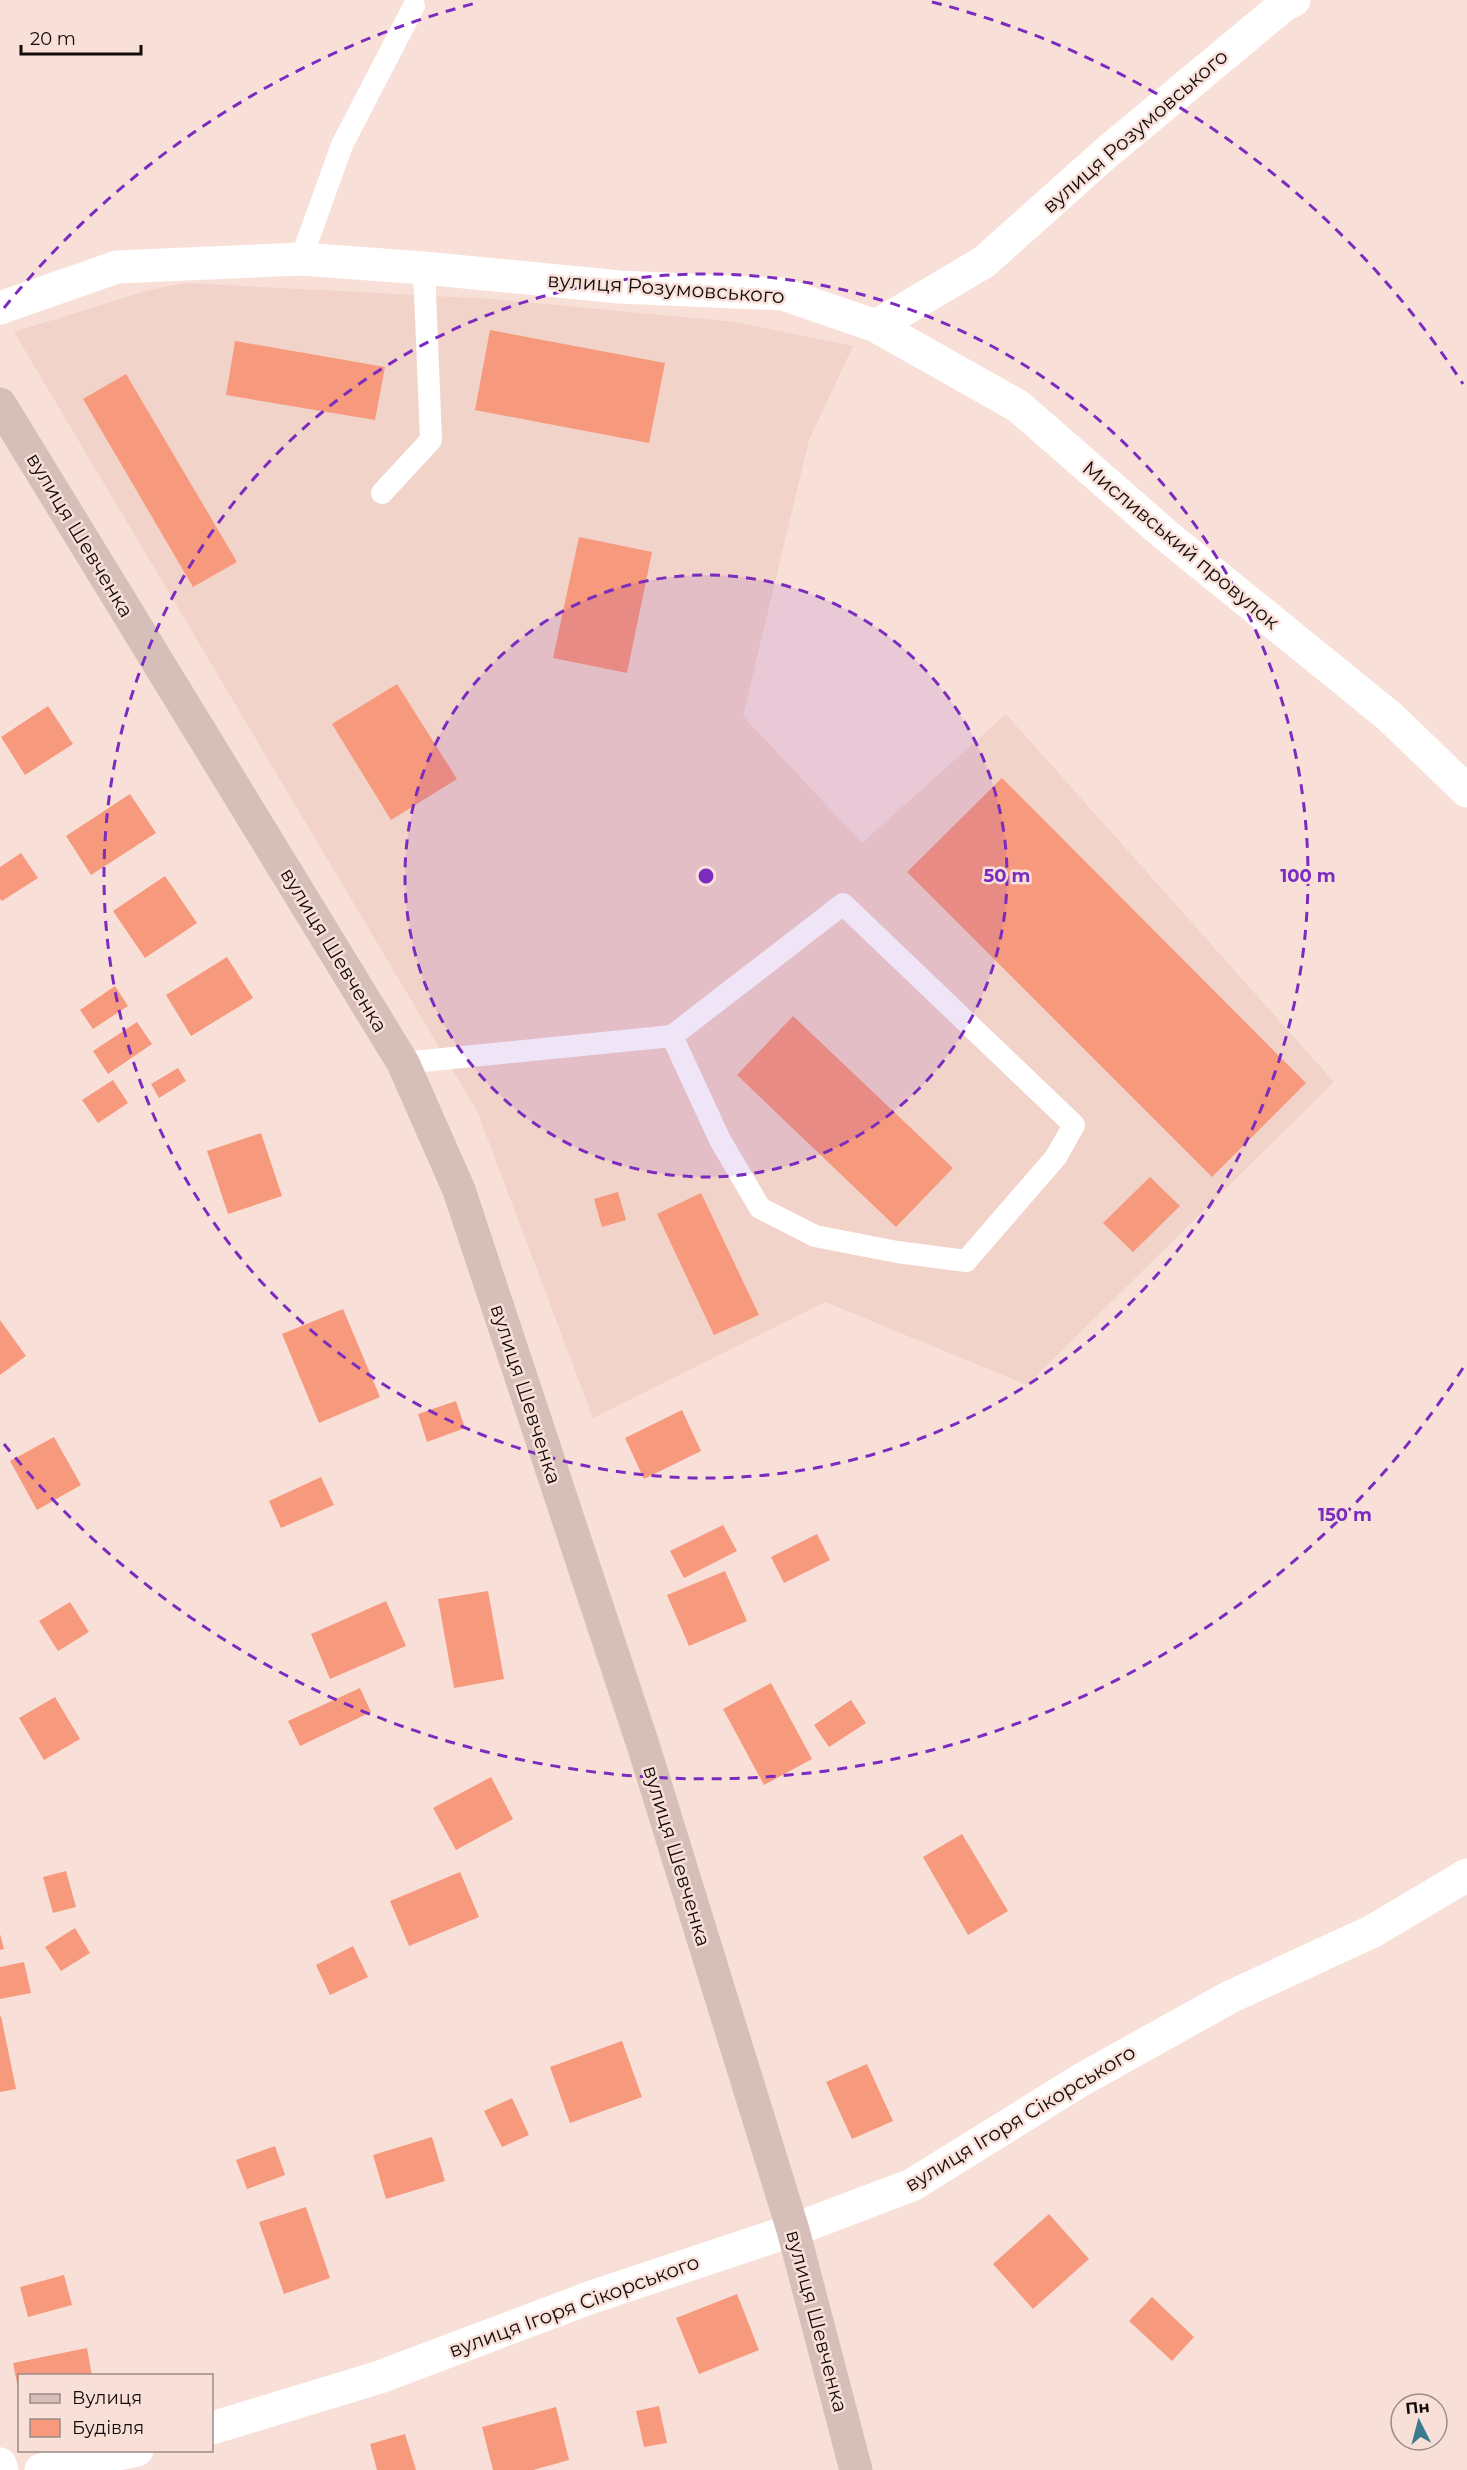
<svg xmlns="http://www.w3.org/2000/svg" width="1467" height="2470" font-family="Montserrat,sans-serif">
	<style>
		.built { fill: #f2d3c9 }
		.building { fill: #f6997d }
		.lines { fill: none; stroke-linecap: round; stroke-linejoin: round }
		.lane { stroke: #fff; stroke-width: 22 }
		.street { stroke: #fff; stroke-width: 33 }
		.secondary { stroke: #d6bfb8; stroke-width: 33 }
		.ring { fill: none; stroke: #7b2cbf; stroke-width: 3; stroke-dasharray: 10 8 }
		.labels { text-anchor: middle; stroke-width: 5; stroke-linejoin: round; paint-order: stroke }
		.street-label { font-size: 20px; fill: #130b09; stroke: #f8e0d9 }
		.centre { fill: #7b2cbf; stroke: #f8e0d9; stroke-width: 3 }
		.ring-label { font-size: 18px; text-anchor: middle; font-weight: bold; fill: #7b2cbf; stroke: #f8e0d9; stroke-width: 5; stroke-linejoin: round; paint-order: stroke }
	</style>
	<rect width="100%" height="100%" fill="#f8e0d9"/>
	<!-- built -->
	<path class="built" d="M185,283L492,299L735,322L853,346L809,440L743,716L862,843L1006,714L1334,1082L1027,1385L825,1302L593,1418L477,1111L14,332L149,290Z"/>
	<!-- building -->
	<path class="building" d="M490,330L665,363L649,443L475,410Z
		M235,341L385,367L375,420L226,395Z
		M126,374L237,562L193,587L83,399Z
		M579,537L652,552L627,673L553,658Z
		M397,684L457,779L391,820L332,724Z
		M48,706L73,744L25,775L1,737Z
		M1002,778L1306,1083L1212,1177L907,872Z
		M130,794L156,833L91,875L66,836Z
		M21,853L38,878L2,901L0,899V867Z
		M165,876L197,923L145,958L113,911Z
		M227,957L253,998L191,1036L166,995Z
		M115,986L128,1006L93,1029L80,1010Z
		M793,1016L953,1168L896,1227L737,1075Z
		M137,1022L152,1044L108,1074L93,1051Z
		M178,1068L186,1081L159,1098L151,1084Z
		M113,1080L128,1103L98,1123L82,1100Z
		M261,1133L282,1196L228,1214L207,1151Z
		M1150,1177L1180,1206L1133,1252L1103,1223Z
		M618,1192L626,1220L602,1227L594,1199Z
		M701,1193L759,1315L714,1335L657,1214Z
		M343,1309L380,1397L319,1423L282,1334Z
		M0,1320L26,1356L0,1375Z
		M456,1401L465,1428L427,1442L418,1414Z
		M682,1410L701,1451L644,1479L625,1438Z
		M54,1437L81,1485L37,1510L10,1461Z
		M321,1477L334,1505L281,1528L269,1501Z
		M723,1525L737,1551L684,1578L670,1551Z
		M817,1534L830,1560L784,1583L771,1557Z
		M725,1571L747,1621L689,1646L667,1595Z
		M488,1591L504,1679L454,1688L438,1599Z
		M386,1601L406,1646L330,1679L311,1634Z
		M70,1602L89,1632L58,1651L39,1621Z
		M771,1683L812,1759L764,1785L723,1709Z
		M360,1688L371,1712L300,1746L288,1721Z
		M55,1697L80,1739L44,1760L19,1718Z
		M851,1700L866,1723L829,1747L814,1725Z
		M491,1777L513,1819L456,1850L433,1808Z
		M962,1834L1008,1911L968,1935L923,1857Z
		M66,1871L76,1907L53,1913L43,1877Z
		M460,1872L479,1917L409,1946L390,1901Z
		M75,1928L90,1953L61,1971L45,1947Z
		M0,1934L4,1949L0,1950Z
		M353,1946L368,1977L330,1995L316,1965Z
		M24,1962L31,1993L0,1999V1967Z
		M1,2016L16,2089L0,2092V2017Z
		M622,2041L642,2097L570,2123L550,2067Z
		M867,2064L893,2121L852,2139L826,2082Z
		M512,2098L529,2135L502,2147L484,2111Z
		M432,2137L445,2181L386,2199L373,2155Z
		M275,2146L285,2175L247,2189L236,2160Z
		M306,2207L330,2278L284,2294L259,2222Z
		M1049,2214L1089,2259L1033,2309L993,2264Z
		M64,2275L72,2305L28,2317L20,2287Z
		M737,2294L759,2350L699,2374L676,2318Z
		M1152,2297L1194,2337L1172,2361L1129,2321Z
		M87,2348L92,2376H20L18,2388L13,2363Z
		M659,2406L667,2443L644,2447L636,2411Z
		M556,2407L569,2460L533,2470H493L482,2427Z
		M405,2434L416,2470H377L370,2444Z"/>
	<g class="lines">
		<!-- lane -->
		<path class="lane" d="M301,259L342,145L414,6
			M382,493L431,440L424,268
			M403,1063L672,1036L843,904L1074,1125L1056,1157L966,1261L897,1252L815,1236L760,1208L720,1140L672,1036"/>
		<!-- street -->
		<path class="street" d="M0,308L117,267L301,259L424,268L620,287L783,294L876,326L984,262L1106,153L1284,5L1294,0
			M876,326L1018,406L1167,536L1389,716L1467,791
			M212,2428L380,2377L589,2298L793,2230L912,2185L1081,2080L1230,1997L1373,1931L1467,1875
			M0,2464L2,2470
			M41,2470L137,2450"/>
		<!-- secondary -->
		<path class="secondary" d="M0,404L403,1063L459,1190L645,1751L793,2230L856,2470"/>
	</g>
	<!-- distance rings -->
	<circle cx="706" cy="876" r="301" fill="#7b2cbf" fill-opacity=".12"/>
	<g class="ring">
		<circle cx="706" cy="876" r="301"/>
		<circle cx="706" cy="876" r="602"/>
		<path d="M1463 1368A903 903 0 0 1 4 1444M4 308A903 903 0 0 1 480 2M932 2A903 903 0 0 1 1463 384"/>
	</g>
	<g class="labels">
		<!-- street labels -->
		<g class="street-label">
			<text transform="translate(1135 131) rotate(-41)" y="7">вулиця Розумовського</text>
			<text transform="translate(666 288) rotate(4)" y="7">вулиця Розумовського</text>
			<text transform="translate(80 535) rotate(59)" y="7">вулиця Шевченка</text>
			<text transform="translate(1181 545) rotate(40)" y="7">Мисливський провулок</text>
			<text transform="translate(334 950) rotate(59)" y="7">вулиця Шевченка</text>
			<text transform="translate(526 1394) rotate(72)" y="7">вулиця Шевченка</text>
			<text transform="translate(677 1856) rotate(73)" y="7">вулиця Шевченка</text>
			<text transform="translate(1020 2118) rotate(-31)" y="7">вулиця Ігоря Сікорського</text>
			<text transform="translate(574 2306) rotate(-20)" y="7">вулиця Ігоря Сікорського</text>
			<text transform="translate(817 2321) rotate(75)" y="7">вулиця Шевченка</text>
		</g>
	</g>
	<circle cx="706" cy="876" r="9" class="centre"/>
	<g class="ring-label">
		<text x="1007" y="882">50 m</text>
		<text x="1308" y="882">100 m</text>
		<text x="1345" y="1521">150 m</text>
	</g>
	<!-- legend -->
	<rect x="18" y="2374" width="195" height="78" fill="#f8e0d9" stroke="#9c8b86" stroke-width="1.5"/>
	<rect x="30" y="2394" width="30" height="9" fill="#d6bfb8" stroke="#9c8b86" stroke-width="1.5"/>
	<text x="72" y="2404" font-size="18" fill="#130b09">Вулиця</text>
	<rect x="30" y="2419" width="30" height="18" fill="#f6997d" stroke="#9c8b86" stroke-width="1.5"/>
	<text x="72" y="2434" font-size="18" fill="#130b09">Будівля</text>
	<!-- north arrow -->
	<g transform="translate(1419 2422) rotate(354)"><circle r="28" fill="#f8e0d9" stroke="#9c8b86" stroke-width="1.5"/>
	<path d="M0-4.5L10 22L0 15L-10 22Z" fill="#3a7c8d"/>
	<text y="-9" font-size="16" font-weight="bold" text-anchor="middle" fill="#130b09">Пн</text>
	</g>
	<!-- scale -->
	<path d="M21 45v9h120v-9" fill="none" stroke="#130b09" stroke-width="3"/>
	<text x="30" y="45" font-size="18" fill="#130b09" stroke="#f8e0d9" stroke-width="4.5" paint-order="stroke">20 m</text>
</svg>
